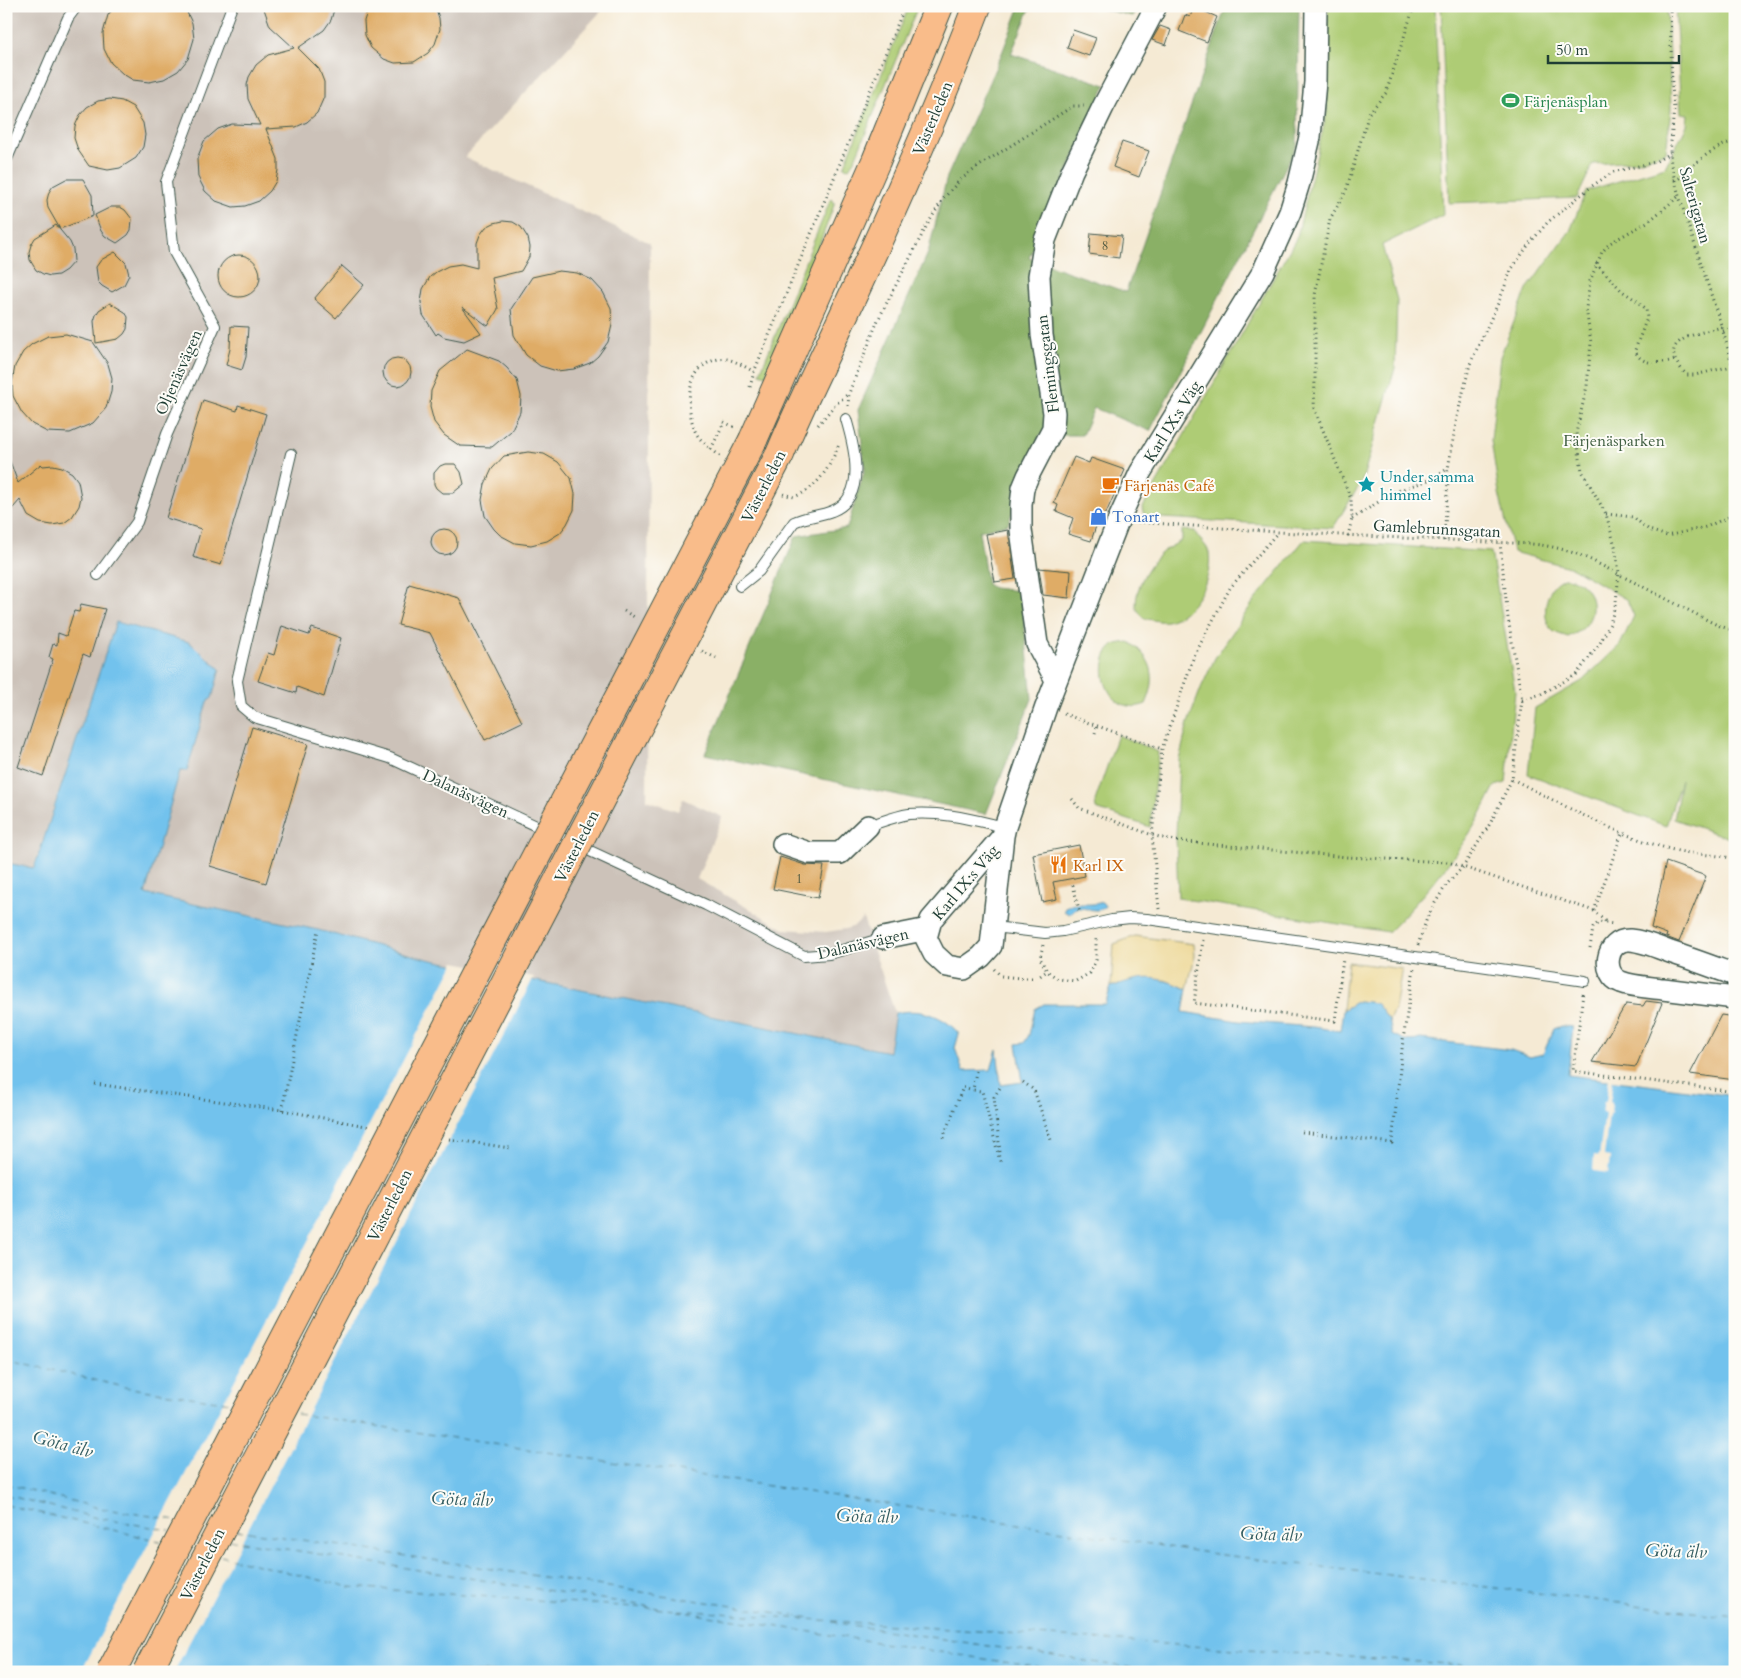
<svg xmlns="http://www.w3.org/2000/svg" width="1741" height="1678" font-family="Cardo,serif">
	<style>
		.industrial { fill: #ccc2b9 }
		.green { fill: #aecc74; stroke: #668454 }
		.forest { fill: #8ab066; stroke: #54764d }
		.sand { fill: #eeda9e; stroke: #868c69 }
		.water { fill: #72c2ed; stroke: #488090 }
		.pier { fill: #f5ead4 }
		.lines { fill: none; stroke-linecap: round; stroke-linejoin: round }
		.ferry { stroke: #345e62; stroke-width: 1; stroke-dasharray: 6 5; stroke-linecap: butt }
		.building { fill: #dfac66 }
		.lane-casing { stroke: #3f574c; stroke-width: 12 }
		.street-casing { stroke: #3f574c; stroke-width: 24 }
		.highway-casing { stroke: #3f574c; stroke-width: 30 }
		.path { stroke: #3f574c; stroke-width: 3; stroke-dasharray: 1 4; stroke-linecap: butt }
		.lane { stroke: #fff; stroke-width: 10 }
		.street { stroke: #fff; stroke-width: 21 }
		.highway { stroke: #f9bc8a; stroke-width: 28 }
		.highway-bridge-casing { stroke: #3f574c; stroke-width: 30; stroke-linecap: butt }
		.highway-bridge { stroke: #f9bc8a; stroke-width: 28 }
		.labels { text-anchor: middle; stroke-width: 4; stroke-linejoin: round; paint-order: stroke }
		.number-label { font-size: 14px; fill: #4f5940 }
		.leisure-label { font-size: 16px; fill: #27864d; stroke: #fdfcf7; text-anchor: start }
		.street-label { font-size: 16px; fill: #1f3d34; stroke: #fdfcf7 }
		.park-label { font-size: 16px; fill: #436144; stroke: #fdfcf7 }
		.culture-label { font-size: 16px; fill: #0d838f; stroke: #fdfcf7; text-anchor: start }
		.food-label { font-size: 16px; fill: #c56008; stroke: #fdfcf7; text-anchor: start }
		.shop-label { font-size: 16px; fill: #366cbe; stroke: #fdfcf7; text-anchor: start }
		.water-label { font-size: 18px; font-style: italic; fill: #345e62; stroke: #fdfcf7 }
	</style>
	<rect width="100%" height="100%" fill="#fdfcf7"/>
	<filter id="ink" filterUnits="userSpaceOnUse"><feTurbulence type="fractalNoise" baseFrequency=".02" numOctaves="2"/><feDisplacementMap in="SourceGraphic" scale="10" xChannelSelector="R" yChannelSelector="G"/><feConvolveMatrix kernelMatrix="1 2 1 2 8 2 1 2 1" color-interpolation-filters="sRGB"/></filter>
	<filter id="wash" filterUnits="userSpaceOnUse"><feTurbulence type="fractalNoise" baseFrequency=".0096" numOctaves="4" result="noise"/><feDisplacementMap in="SourceGraphic" scale="20" xChannelSelector="R" yChannelSelector="G"/><feGaussianBlur stdDeviation="1.12" result="paint"/><feColorMatrix in="noise" values="0 0 0 0 0 0 0 0 0 0 0 0 0 0 0 0 0 1.4 0 .05"/><feComposite in="paint" operator="in"/></filter>
	<g filter="url(#wash)">
		<rect width="100%" height="100%" fill="#f5ead4"/>
		<!-- industrial -->
		<path class="industrial" d="M6,6H606L465,157L650,243L647,800L678,811L683,799L722,817L697,879L784,929L826,932L846,929L855,926L863,918L895,1013L889,1052L427,959L318,930L145,894L180,771L207,702L212,698L116,622L33,868L6,863Z"/>
		<!-- green -->
		<path class="green" d="M909,6H918L855,159L849,168L844,167Z
			M1328,6H1435L1443,215L1382,245L1397,300L1395,368L1362,481L1333,528L1145,517L1142,509L1297,237L1327,112Z
			M1441,6H1667L1671,109L1666,152L1638,161L1593,164L1577,198L1449,203Z
			M1675,6H1735V840L1674,819L1681,780L1666,826L1528,774L1535,708L1582,681L1620,645L1634,616L1627,600L1573,568L1513,552L1499,493L1491,440L1500,357L1527,289L1570,231L1586,191L1665,167L1687,125L1688,114L1681,113Z
			M832,199L834,202V205L811,268L766,375L760,373L830,201Z
			M1182,530L1195,531C1198,540 1207,544 1209,553C1213,579 1194,615 1167,621C1160,622 1152,620 1144,618C1141,614 1136,610 1136,605C1136,587 1147,567 1159,555C1165,549 1175,545 1182,540Z
			M1304,540L1491,552L1515,691L1506,783L1495,786C1487,801 1480,817 1471,831C1447,868 1419,901 1388,932L1178,898L1176,836L1179,760L1188,723L1201,688L1215,658L1254,601Z
			M1564,578C1589,578 1601,607 1585,626C1580,632 1574,634 1568,637C1563,635 1557,634 1553,631C1541,620 1545,596 1554,585C1556,582 1560,580 1564,578Z
			M1129,642C1153,658 1158,677 1146,704C1107,719 1091,662 1114,645C1118,643 1124,643 1129,642Z
			M1118,735L1158,752L1150,827L1096,809L1095,801Z"/>
		<!-- forest -->
		<path class="forest" d="M1020,6H1031L1011,54L1106,85L1029,258L1126,292L1226,6H1299L1297,145L1150,431L1094,408L1082,435H1040L1008,524L979,531L987,584L993,588L1021,591L1032,699L986,814L705,754L796,536L847,528L865,469L858,410L928,253L947,177L1002,53Z
			M1090,6H1139L1132,16Z"/>
		<!-- sand -->
		<path class="sand" d="M1135,936L1194,944L1195,956L1187,989L1165,980L1119,984L1111,987L1114,944Z
			M1348,962L1402,969L1395,1008L1389,1020L1376,1003L1358,1001L1343,1010Z"/>
		<!-- water -->
		<path class="water" d="M116,622L189,642L220,669L212,698L207,702L187,771H180L145,894L318,930L427,959L889,1052L895,1013C919,1008 943,1014 959,1034L955,1048L963,1071L991,1070L997,1049L1001,1085L1023,1082L1017,1044L1024,1043L1029,1035L1035,1009L1044,1004H1105L1111,987C1144,975 1155,975 1187,989L1183,1012L1238,1021L1313,1027L1340,1031L1343,1010L1358,1001L1376,1003L1389,1020L1392,1034C1403,1040 1409,1043 1420,1039L1511,1050L1530,1057L1543,1054L1554,1029L1562,1026L1573,1027L1568,1075L1735,1096V1672H6V863L34,868Z
			M1102,902L1105,906L1104,908C1095,913 1086,907 1076,908L1069,914L1064,911L1065,907C1078,901 1090,907 1102,902Z"/>
		<!-- pier -->
		<path class="pier" d="M455,962L534,977L174,1672H81Z
			M1609,1078L1613,1079L1610,1102L1612,1103L1611,1113L1609,1114L1604,1156L1610,1157L1608,1173L1593,1171L1594,1155L1599,1156L1605,1114L1602,1113L1604,1102H1606Z"/>
		<g class="lines">
			<!-- ferry -->
			<path class="ferry" d="M6,1359L124,1387L237,1404
				M297,1414L1215,1554L1735,1617
				M6,1484L99,1508L176,1520
				M6,1495L97,1518L169,1530
				M6,1505L164,1542
				M237,1530L811,1618
				M230,1540L658,1608
				M221,1556L349,1587L1563,1672
				M677,1611L1068,1672
				M832,1622L1158,1672"/>
		</g>
		<g id="blocks">
			<!-- building -->
			<path class="building" d="M115,6H184L192,23L194,39L188,59L178,71L164,79L149,82L133,80L123,74L111,63L104,49L103,33L108,15Z
				M263,6H335L331,20L324,30L298,48L319,69L324,82V97L317,113L307,122L296,127L266,129L278,159V170L276,181L270,191L259,201L245,206L233,207L216,201L205,191L198,177L197,159L204,141L218,129L232,124L260,125L248,99L247,85L249,77L256,65L268,55L294,48L270,26Z
				M369,6H435L439,18L440,29L435,44L428,53L414,62L395,63L384,59L371,48L365,35L364,21Z
				M1194,7L1217,17L1207,42L1179,31L1185,15L1190,17Z
				M1160,26L1171,30L1166,45L1152,40Z
				M1073,30L1096,38L1089,56L1067,48Z
				M110,99L122,101L133,107L143,123L145,135L143,147L136,158L120,168L108,170L89,166L78,150L74,138L75,126L80,115L87,107L98,101Z
				M1122,142L1149,151L1139,177L1113,167Z
				M66,179H83L92,195L93,216L60,229L48,208L47,200L49,192L53,186Z
				M111,207H120L125,210L132,219L131,230L128,235L117,243L105,236L101,231L95,215Z
				M503,221L513,222L521,227L528,238L530,247L529,257L521,271L492,278L498,309L488,326L462,307L481,333L464,341L444,337L438,333L436,335L423,315L421,302L423,289L430,277L436,272L448,266L461,264L477,268V243L480,235L486,227L494,223Z
				M56,225L70,242L73,249L74,261L66,270L58,275L50,276L43,274L36,270L30,260L29,252L31,245L35,238Z
				M1091,233L1122,236L1119,258L1089,254Z
				M115,252L126,263L129,275L124,285L112,292L102,286L98,282L96,267L101,260Z
				M218 276a21 21 0 1 1 42 0a21 21 0 1 1-42 0Z
				M342,266L364,285L336,318L314,299Z
				M559,271L577,273L592,280L603,292L611,308L612,325L608,342L598,356L590,363L574,369L557,371L540,366L526,355L514,335L511,309L532,277Z
				M110,303L125,312L128,317L127,329L124,334L118,339L96,343L94,321L96,315L99,310Z
				M231,326L248,327L246,357L242,370L226,365L230,349Z
				M66,334L93,342L108,364L112,378L111,392L106,408L93,423L70,433L47,432L32,424L22,413L13,396L12,383L15,366L23,352L32,344L48,336Z
				M467,349L499,361L507,368L517,380L521,396L520,412L511,431L492,447L460,446L444,435L434,422L430,407L431,391L440,371Z
				M383 372a14 14 0 1 1 28 0a14 14 0 1 1-28 0Z
				M203,400L237,411L238,405L266,414L221,565L193,557L201,529L166,518Z
				M528,452L544,454L558,462L571,478L575,494L574,510L567,524L560,533L547,541L531,545L515,543L500,535L494,529L485,516L482,500L485,484L492,469L504,456Z
				M6,456H8L18,483L41,464L43,466L53,465L62,467L72,473L78,481L81,497L79,506L72,517L64,523L52,525L40,523L28,516L20,500L6,516Z
				M1074,457L1089,463L1091,458L1125,470L1100,527L1096,526L1091,541L1068,534L1073,518L1056,511L1058,505L1054,503Z
				M445,464H455L461,472L464,484L453,493H442L436,488L434,484V473L440,466Z
				M431 542a13 13 0 1 1 26 0a13 13 0 1 1-26 0Z
				M1008,530L1015,579L995,582L986,534Z
				M1039,568L1071,571L1069,598L1043,595Z
				M409,584L459,598L522,722L485,740L430,633L398,625Z
				M81,604L105,609L90,657L83,654L43,776L18,767L53,659L49,657L53,644L57,645L58,633L66,636L74,611L79,612Z
				M282,626L309,635L312,628L341,638L324,697L297,687L296,693L258,681L268,653L274,655Z
				M252,727L308,744L266,883L210,866Z
				M1079,845L1085,876L1053,882L1057,899L1042,902L1033,854Z
				M780,857L805,865L824,866L818,898L773,889Z
				M1666,862L1706,876L1679,942L1666,937L1667,934L1651,928Z
				M1646,1001L1662,1003L1636,1067L1592,1062L1626,1004L1643,1006Z
				M1721,1015L1735,1017V1080L1690,1074Z"/>
		</g>
	</g>
	<g filter="url(#ink)">
		<use href="#blocks" fill-opacity="0" stroke="#3f574c" stroke-width="1"/>
		<g class="lines">
			<defs>
				<path id="lane" d="M6,161L68,18L77,6
					M291,454L237,681L241,706L254,717L390,758L706,905L804,956L829,954L883,938
					M98,575L137,522L167,434L215,326L174,252L166,182L232,6
					M740,586L759,571L794,522C806,516 820,516 832,511C868,497 854,446 846,419
					M868,826C881,822 896,816 909,814C942,811 974,820 1005,827
					M994,927L1045,933L1063,931L1112,920L1130,918L1147,919L1585,981"/>
				<path id="street" d="M1056,680L1037,644L1021,530V505L1023,488L1028,476L1053,428L1054,413L1042,335L1039,276L1045,240L1072,171L1103,107L1156,6
					M1003,836L931,920L926,938L934,954L947,966L964,969L981,957L991,946L1003,836L1005,827L1046,707L1119,519L1140,473L1263,272L1290,212L1299,183L1310,137L1315,82L1316,6
					M783,844L809,853H840L868,826
					M883,938L928,929
					M1735,975C1713,967 1692,959 1670,952C1657,947 1643,941 1630,940C1605,939 1601,975 1621,982C1634,987 1649,987 1663,989C1687,992 1711,995 1735,998"/>
				<path id="highway" d="M753,440L876,161L939,6
					M780,454C798,410 820,367 840,323C889,219 936,114 977,6"/>
			</defs>
			<!-- lane casing -->
			<use href="#lane" class="lane-casing"/>
			<!-- street casing -->
			<use href="#street" class="street-casing"/>
			<!-- highway casing -->
			<use href="#highway" class="highway-casing"/>
			<!-- path -->
			<path class="path" d="M1670,6L1672,86L1674,108L1670,153L1671,165L1679,196L1723,331L1735,375
				M1674,180L1679,178C1696,163 1712,147 1735,141
				M1596,263L1622,291L1639,302L1646,309L1647,318L1635,350C1641,367 1660,363 1675,360
				M1722,327C1696,334 1651,340 1687,375H1695L1732,366
				M1723,331L1735,327
				M750,387L754,372L905,6
				M848,406L849,393L878,320L926,227L943,199L960,180L982,164L1073,106H1084
				M818,425L835,405L848,394
				M711,449L724,422L736,428
				M720,456C711,449 697,439 694,428C686,406 686,371 712,361C716,359 722,358 727,359C736,361 746,367 754,372
				M783,494L794,497C818,488 830,467 839,444
				M1606,514L1633,517L1649,530L1667,536L1706,527L1735,514
				M1352,519L1394,492L1432,479L1447,469
				M1138,522L1277,532L1532,544C1554,546 1571,551 1591,560L1717,625L1735,631
				M1348,536L1352,519L1351,499L1314,408L1315,380V295L1330,219L1346,191L1369,113L1386,93L1414,6
				M1444,541L1448,481V469L1457,417L1470,364L1500,299L1511,270L1529,244L1548,222L1592,186L1613,172L1655,162L1670,153
				M624,611L636,618
				M702,651L716,658
				M1522,700L1541,694L1576,675L1600,643L1610,624L1616,602L1619,573L1615,546L1606,514L1582,471L1576,433L1587,386L1591,343L1586,308L1590,281L1602,252L1610,243L1649,221L1679,196
				M1064,714L1162,749
				M1095,733L1097,726
				M1512,779C1564,805 1617,836 1674,850C1694,855 1715,854 1735,859
				M1072,799L1079,808L1152,835L1175,841L1347,857L1448,862L1594,911L1606,922
				M1073,885L1080,914
				M1159,909L1152,835L1162,749L1194,656L1230,588L1277,533
				M1594,911L1622,833
				M1203,940L1194,1003L1335,1021L1343,959
				M1043,945L1040,958L1047,971L1058,979L1076,981L1090,973L1096,960V937
				M1418,945L1427,918L1435,903L1447,884L1463,867L1477,845L1491,822L1512,779L1522,700L1508,618L1500,543
				M1590,948L1593,928L1599,922L1614,924
				M994,969L1001,976L1020,978H1037L1047,971
				M1583,994L1573,1071L1735,1092
				M976,1071L973,1090L982,1091L1001,1165
				M1023,1082L1034,1090L1052,1143
				M95,1084L282,1110L371,1127
				M282,1110L318,930
				M1302,1132L1392,1143L1403,1040L1414,968
				M943,1138L963,1087L973,1090
				M449,1139L510,1148
				M1000,1152L994,1097L1001,1086"/>
			<!-- lane -->
			<use href="#lane" class="lane"/>
			<!-- street -->
			<use href="#street" class="street"/>
			<!-- highway -->
			<use href="#highway" class="highway"/>
			<defs>
				<path id="highway-bridge" d="M111,1672L753,440
					M147,1672L780,454"/>
			</defs>
			<!-- highway-bridge casing -->
			<use href="#highway-bridge" class="highway-bridge-casing"/>
			<!-- highway-bridge -->
			<use href="#highway-bridge" class="highway-bridge"/>
		</g>
	</g>
	<!-- icons -->
	<defs>
		<symbol id="stadium-bare" viewBox="-9 -9 18 18"><path d="M0-5a6.5 5 0 1 0 0 10a6.5 5 0 1 0 0-10ZM-3.5-1.8h7v3.6h-7Z" fill="#2e9e5b" stroke="#fdfcf7" stroke-width="2.5" paint-order="stroke"/></symbol>
		<symbol id="cafe-bare" viewBox="-9 -9 18 18"><path d="M-5.5-4.5H6V0H3Q3 3.5 0 3.5H-2.5Q-5.5 3.5-5.5 0ZM3-3.2v2h1.7v-2ZM-6 4.5H4V6H-6Z" fill="#e8710a" stroke="#fdfcf7" stroke-width="2.5" paint-order="stroke"/></symbol>
		<symbol id="sight-bare" viewBox="-9 -9 18 18"><path d="M0-6L1.8-2.2L6-1.7L2.9 1.2L3.7 5.4L0 3.3L-3.7 5.4L-2.9 1.2L-6-1.7L-1.8-2.2Z" fill="#0f9aa8" stroke="#fdfcf7" stroke-width="2.5" paint-order="stroke"/></symbol>
		<symbol id="shop-bare" viewBox="-9 -9 18 18"><path d="M-5-2.5h2.3a2.7 3.5 0 0 1 5.4 0H5L5.5 6h-11ZM-1.5-2.5h3a1.5 2.3 0 0 0-3 0Z" fill="#3f7fe0" stroke="#fdfcf7" stroke-width="2.5" paint-order="stroke"/></symbol>
		<symbol id="restaurant-bare" viewBox="-9 -9 18 18"><path d="M-5-6h1v4h1v-4h1v4h1v-4h1v5L-1.5 .5V6h-2V.5L-5-1ZM5-6V6H3V1.5H1.5Q1.5-4 5-6Z" fill="#e8710a" stroke="#fdfcf7" stroke-width="2.5" paint-order="stroke"/></symbol>
	</defs>
	<g fill-rule="evenodd">
		<use href="#stadium-bare" x="1498" y="88" width="25" height="25"/>
		<use href="#cafe-bare" x="1098" y="472" width="25" height="25"/>
		<use href="#sight-bare" x="1354" y="472" width="25" height="25"/>
		<use href="#shop-bare" x="1086" y="504" width="25" height="25"/>
		<use href="#restaurant-bare" x="1046" y="852" width="25" height="25"/>
	</g>
	<g class="labels">
		<!-- number labels -->
		<g class="number-label">
			<text x="1105" y="250">8</text>
			<text x="799" y="883">1</text>
		</g>
		<!-- leisure labels -->
		<g class="leisure-label">
			<text x="1524" y="107">Färjenäsplan</text>
		</g>
		<!-- street labels -->
		<g class="street-label">
			<text transform="translate(932 118) rotate(-67)" y="6">Västerleden</text>
			<text transform="translate(1696 205) rotate(74)" y="6">Salterigatan</text>
			<text transform="translate(1047 364) rotate(-97)" y="6">Flemingsgatan</text>
			<text transform="translate(178 372) rotate(-66)" y="6">Oljenäsvägen</text>
			<text transform="translate(1172 421) rotate(-58)" y="6">Karl IX:s Väg</text>
			<text transform="translate(763 486) rotate(-63)" y="6">Västerleden</text>
			<text transform="translate(1437 528) rotate(3)" y="6">Gamlebrunnsgatan</text>
			<text transform="translate(466 793) rotate(25)" y="6">Dalanäsvägen</text>
			<text transform="translate(576 846) rotate(-63)" y="6">Västerleden</text>
			<text transform="translate(965 882) rotate(-50)" y="6">Karl IX:s Väg</text>
			<text transform="translate(863 943) rotate(-13)" y="6">Dalanäsvägen</text>
			<text transform="translate(389 1205) rotate(-63)" y="6">Västerleden</text>
			<text transform="translate(202 1564) rotate(-63)" y="6">Västerleden</text>
		</g>
		<!-- park labels -->
		<g class="park-label">
			<text x="1614" y="446">Färjenäsparken</text>
		</g>
		<!-- culture labels -->
		<g class="culture-label">
			<text x="1380" y="482">Under samma<tspan x="1380" dy="18">himmel</tspan></text>
		</g>
		<!-- food labels -->
		<g class="food-label">
			<text x="1124" y="491">Färjenäs Café</text>
			<text x="1073" y="871">Karl IX</text>
		</g>
		<!-- shop labels -->
		<g class="shop-label">
			<text x="1112" y="522">Tonart</text>
		</g>
		<!-- water labels -->
		<g class="water-label">
			<text transform="translate(63 1444) rotate(15)" y="6">Göta älv</text>
			<text transform="translate(462 1499) rotate(2)" y="6">Göta älv</text>
			<text transform="translate(867 1516) rotate(2)" y="6">Göta älv</text>
			<text transform="translate(1271 1534) rotate(2)" y="6">Göta älv</text>
			<text transform="translate(1676 1551) rotate(2)" y="6">Göta älv</text>
		</g>
	</g>
	<!-- margin -->
	<rect width="1741" height="1678" fill="none" stroke="#fdfcf7" stroke-width="25"/>
	<!-- scale -->
	<path d="M1548 55v8h131v-8" fill="none" stroke="#1f3d34" stroke-width="2.5"/>
	<text x="1556" y="55" font-size="15" fill="#1f3d34" stroke="#fdfcf7" stroke-width="4" paint-order="stroke">50 m</text>
</svg>
